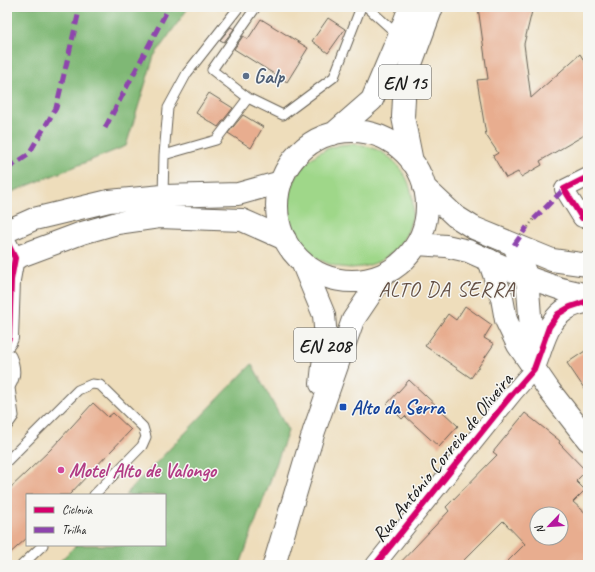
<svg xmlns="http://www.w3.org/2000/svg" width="595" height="572" font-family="Caveat,sans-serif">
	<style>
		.green { fill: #9fd789; stroke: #5e7a52 }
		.forest { fill: #7fb875; stroke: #4e6a48 }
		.building { fill: #e8ad8f; fill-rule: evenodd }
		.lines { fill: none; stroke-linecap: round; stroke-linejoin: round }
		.service-casing { stroke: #666054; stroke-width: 11 }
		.minor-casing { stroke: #666054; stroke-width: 20 }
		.tertiary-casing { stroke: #666054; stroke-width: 24 }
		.secondary-casing { stroke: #666054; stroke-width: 24 }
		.primary-casing { stroke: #666054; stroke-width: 24 }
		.path { stroke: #666054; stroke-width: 2.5; stroke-dasharray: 1 3; stroke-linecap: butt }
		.service { stroke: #fff; stroke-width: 9 }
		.minor { stroke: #fff; stroke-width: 18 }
		.tertiary { stroke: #fff; stroke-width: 22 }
		.secondary { stroke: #fff; stroke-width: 22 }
		.primary { stroke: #fff; stroke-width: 22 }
		.quiet { stroke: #8e44ad; stroke-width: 5; stroke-dasharray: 10 5; stroke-linecap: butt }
		.cycleway-casing { stroke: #f6f6f2; stroke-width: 8 }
		.cycleway { stroke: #d6006c; stroke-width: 6 }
		.service-dot { fill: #5c6f8a; stroke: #f6f6f2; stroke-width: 1.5 }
		.transit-dot { fill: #1a4fb4; stroke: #f6f6f2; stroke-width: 1.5 }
		.hotel-dot { fill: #d1479c; stroke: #f6f6f2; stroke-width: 1.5 }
		.labels { text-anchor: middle; stroke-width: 3; stroke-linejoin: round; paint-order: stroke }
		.shield { fill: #f6f6f2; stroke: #5d5d5c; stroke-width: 1 }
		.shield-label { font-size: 19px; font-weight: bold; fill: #1c1c1c }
		.service-label { font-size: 20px; font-weight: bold; fill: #4e5e75; stroke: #f6f6f2; text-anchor: start }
		.transit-label { font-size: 20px; font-weight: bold; fill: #164399; stroke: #f6f6f2; text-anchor: start }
		.street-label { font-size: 20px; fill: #1c1c1c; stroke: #f6f6f2 }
		.hotel-label { font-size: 20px; font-weight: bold; fill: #b23c85; stroke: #f6f6f2; text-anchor: start }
		.neighbourhood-label { font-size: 21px; letter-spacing: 1px; fill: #634f44; stroke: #f6f6f2 }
	</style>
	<rect width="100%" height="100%" fill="#f6f6f2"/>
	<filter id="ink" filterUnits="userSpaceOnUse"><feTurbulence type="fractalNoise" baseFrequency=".025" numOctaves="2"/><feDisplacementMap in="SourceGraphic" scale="8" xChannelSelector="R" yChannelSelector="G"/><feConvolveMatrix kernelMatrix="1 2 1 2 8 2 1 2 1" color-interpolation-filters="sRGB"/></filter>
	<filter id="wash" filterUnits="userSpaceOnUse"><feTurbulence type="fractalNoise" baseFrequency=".012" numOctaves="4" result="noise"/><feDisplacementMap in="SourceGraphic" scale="16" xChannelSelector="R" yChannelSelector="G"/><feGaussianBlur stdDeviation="0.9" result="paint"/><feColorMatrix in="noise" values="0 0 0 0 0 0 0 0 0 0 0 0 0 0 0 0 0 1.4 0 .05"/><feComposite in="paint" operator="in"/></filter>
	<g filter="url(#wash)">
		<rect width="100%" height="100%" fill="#edb"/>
		<!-- green -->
		<path class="green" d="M289 206a62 62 0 1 1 124 0a62 62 0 1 1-124 0Z"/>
		<!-- forest -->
		<path class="forest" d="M7,7H189L154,56L126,146L7,194Z
			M252,364L288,431L240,565H56L76,545H165V495H125Z"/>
		<g id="blocks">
			<!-- building -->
			<path class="building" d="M478,7H533L524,44L531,98L580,54L588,67V133L540,161L542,165L521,177L518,172L506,178L493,156L498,153L486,135L477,80L488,79Z
				M328,18L345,29L328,53L312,41Z
				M261,19L308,48L287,82L234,49L243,36L248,39Z
				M231,27L234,29L224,42L220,40Z
				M209,93L233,108L218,127L196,113Z
				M243,115L263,127L251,148L228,133Z
				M465,306L492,325L484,338L494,344L471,378L425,346L448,314L456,320Z
				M588,349V394L567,363Z
				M409,380L458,426L439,447L405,416L402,419L387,404Z
				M93,403L108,417L113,413L131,430L69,495H27V538L7,556V491L50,450Z
				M525,413L560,441L559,443L586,471L576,481L585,490L573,502L588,515V565H504L525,544L503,521L459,565H398L449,511L446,507L497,455L493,452ZM537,514H561V538H537Z"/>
		</g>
	</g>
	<g filter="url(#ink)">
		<use href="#blocks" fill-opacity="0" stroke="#666054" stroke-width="1"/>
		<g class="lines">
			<defs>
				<path id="service" d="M367,7L399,36
					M248,98L283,115L334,77L361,7
					M164,155L168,108L187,73L239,7
					M163,196L164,155L216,140L248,98L212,70L256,7
					M7,426L14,416L9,381
					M7,461L78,390L92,384L100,385L143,427L146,437L142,446L94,495
					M22,565L43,545"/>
				<path id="minor" d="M588,177L564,189L582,218L588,215
					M7,242L15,258L11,280L9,338L7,342
					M7,358C11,367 12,375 7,383
					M375,565L513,393L534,369"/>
				<path id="tertiary" d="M514,245L527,277L534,368
					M489,260L502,298L506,320L518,345L549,390L588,440
					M536,362C544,341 548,318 570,307C575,304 582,303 588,301"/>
				<path id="secondary" d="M7,231L34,219L109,201L163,196L238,194L281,182
					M7,261L82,233L117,223L159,217L242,220L285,239"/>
				<path id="primary" d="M277 206a75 75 0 1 1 150 0a75 75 0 1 1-150 0Z
					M333,134L372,100L399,36L410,7
					M412,162L403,117L405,80L432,7
					M424,187L455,216L474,228L552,260L588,265
					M417,244L446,246L468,251L527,277L561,289L588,295
					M302,262L324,315L326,339L321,384
					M274,565L314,431L353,320L384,274"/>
			</defs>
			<!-- service casing -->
			<use href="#service" class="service-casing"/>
			<!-- minor casing -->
			<use href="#minor" class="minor-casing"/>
			<!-- tertiary casing -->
			<use href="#tertiary" class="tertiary-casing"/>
			<!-- secondary casing -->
			<use href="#secondary" class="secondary-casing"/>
			<!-- primary casing -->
			<use href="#primary" class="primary-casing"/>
			<!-- path -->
			<path class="path" d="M528,227L534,219"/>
			<!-- service -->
			<use href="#service" class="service"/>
			<!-- minor -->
			<use href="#minor" class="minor"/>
			<!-- tertiary -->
			<use href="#tertiary" class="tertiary"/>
			<!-- secondary -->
			<use href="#secondary" class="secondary"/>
			<!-- primary -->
			<use href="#primary" class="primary"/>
			<!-- quiet -->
			<path class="quiet" d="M105,128L169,7
				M7,169L28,155L56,108L80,7
				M534,219L564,189
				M514,245L527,227"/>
			<defs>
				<path id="cycleway" d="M588,177L564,189L582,218L588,215
					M7,242L15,258L11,280L9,338L7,342
					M375,565L513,393L534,369L549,327L558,314L570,307L588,301"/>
			</defs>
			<!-- cycleway casing -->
			<use href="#cycleway" class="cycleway-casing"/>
			<!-- cycleway -->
			<use href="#cycleway" class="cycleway"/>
		</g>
	</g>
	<!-- markers -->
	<circle class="service-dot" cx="246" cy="76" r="4"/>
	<rect class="transit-dot" x="339" y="403" width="8" height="8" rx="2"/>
	<circle class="hotel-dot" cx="61" cy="470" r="4"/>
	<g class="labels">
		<!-- shield labels -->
		<g class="shield">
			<rect x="379" y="65" width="52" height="34" rx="3"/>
			<rect x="294" y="328" width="62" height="34" rx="3"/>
		</g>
		<g class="shield-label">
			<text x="405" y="89">EN 15</text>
			<text x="325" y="352">EN 208</text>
		</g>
		<!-- service labels -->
		<g class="service-label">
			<text x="254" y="83">Galp</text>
		</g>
		<!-- transit labels -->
		<g class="transit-label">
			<text x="351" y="414">Alto da Serra</text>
		</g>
		<!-- street labels -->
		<g class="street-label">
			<text transform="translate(442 457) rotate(-51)" y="7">Rua António Correia de Oliveira</text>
		</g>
		<!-- hotel labels -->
		<g class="hotel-label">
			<text x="69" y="477">Motel Alto de Valongo</text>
		</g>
		<!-- neighbourhood labels -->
		<g class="neighbourhood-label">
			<text x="447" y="296">ALTO DA SERRA</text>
		</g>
	</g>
	<!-- margin -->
	<rect width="595" height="572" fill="none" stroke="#f6f6f2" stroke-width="24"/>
	<!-- legend -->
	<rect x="26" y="494" width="140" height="52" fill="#f6f6f2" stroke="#9f9f9c"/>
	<rect x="34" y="507" width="20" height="6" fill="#d6006c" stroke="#9f9f9c"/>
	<text x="62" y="514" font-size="12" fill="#1c1c1c">Ciclovia</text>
	<rect x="34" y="527" width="20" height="6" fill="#8e44ad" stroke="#9f9f9c"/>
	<text x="62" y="534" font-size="12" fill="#1c1c1c">Trilha</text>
	<!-- north arrow -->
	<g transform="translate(549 526) rotate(245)"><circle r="19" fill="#f6f6f2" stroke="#9f9f9c"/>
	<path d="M0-3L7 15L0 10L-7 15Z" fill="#b5179e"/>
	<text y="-6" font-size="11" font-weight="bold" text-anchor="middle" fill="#1c1c1c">N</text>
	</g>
</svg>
